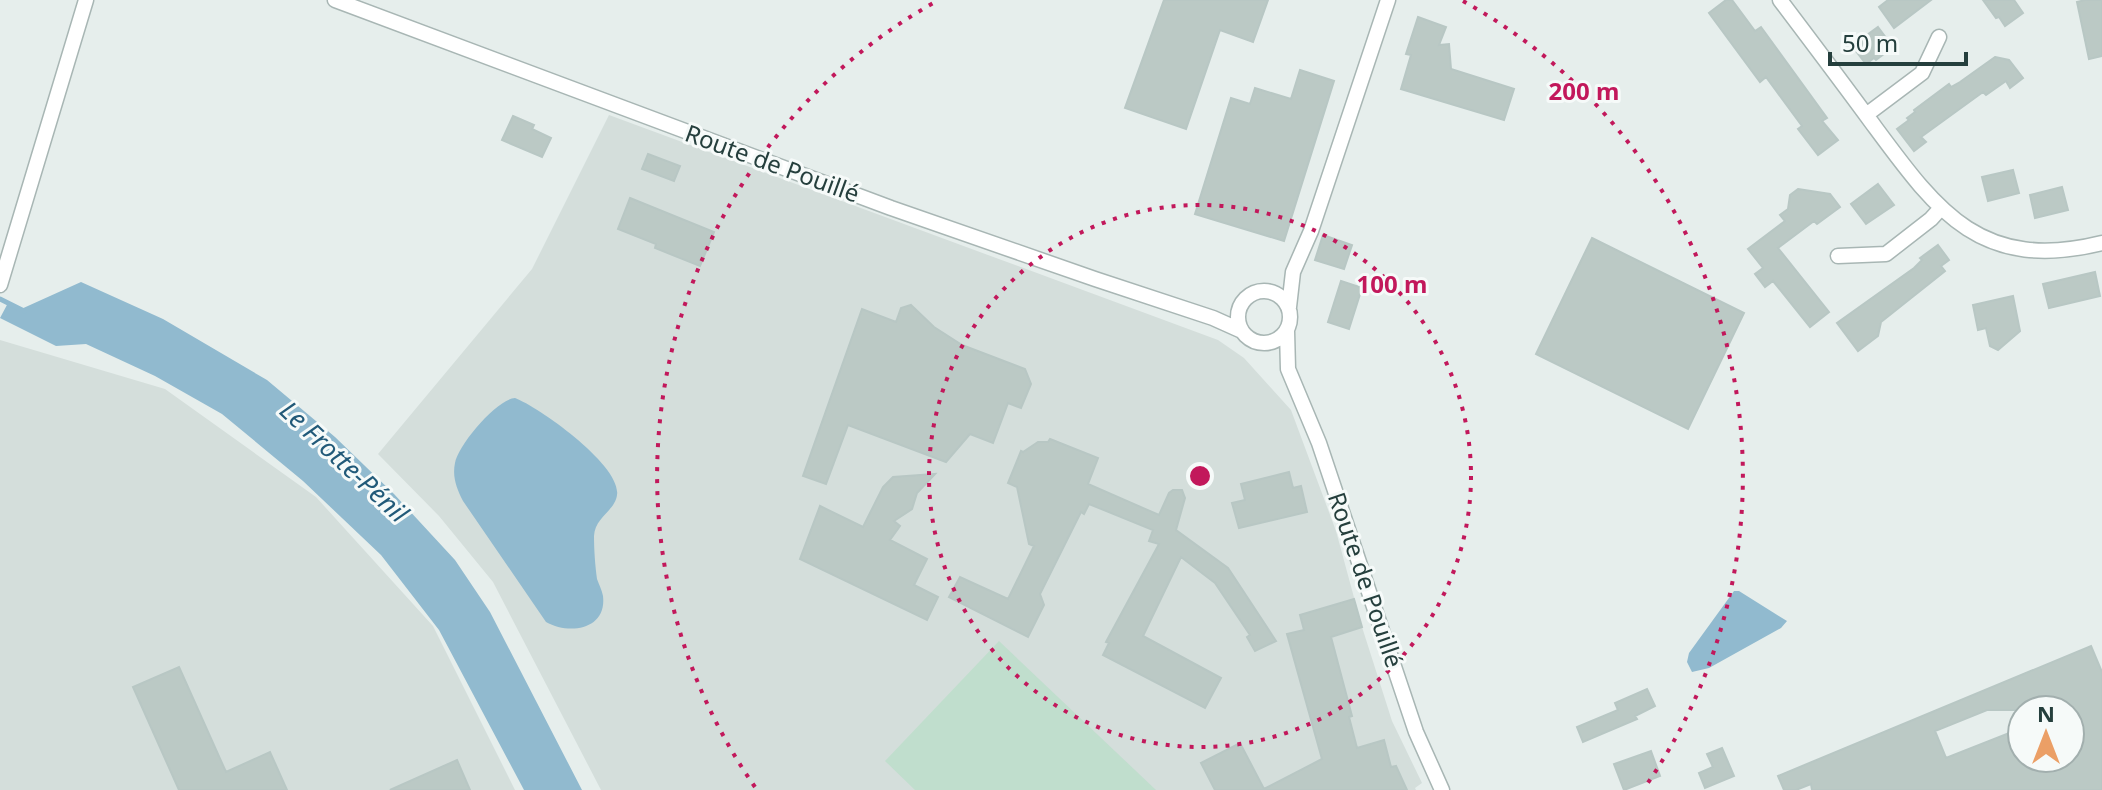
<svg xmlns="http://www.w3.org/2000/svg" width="2102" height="790" font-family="'Noto Sans',sans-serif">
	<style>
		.built { fill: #d4dedb }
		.green { fill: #c0decd }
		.water { fill: #91bacf }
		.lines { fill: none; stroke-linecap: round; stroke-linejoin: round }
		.stream { stroke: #91bacf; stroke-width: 5 }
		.building { fill: #bbc9c5; stroke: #b8c7c4; stroke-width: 2; fill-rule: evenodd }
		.minor-casing { stroke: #a8b6b4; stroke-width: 17 }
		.minor { stroke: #fff; stroke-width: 14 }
		.ring { fill: none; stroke: #c2185b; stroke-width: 4; stroke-dasharray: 4 8 }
		.labels { text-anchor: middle; stroke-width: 6; stroke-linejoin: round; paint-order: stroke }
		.street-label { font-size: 24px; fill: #253f3d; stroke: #f6faf9 }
		.water-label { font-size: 26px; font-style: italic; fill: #225a79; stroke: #f6faf9 }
		.centre { fill: #c2185b; stroke: #f6faf9; stroke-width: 4 }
		.ring-label { font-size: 24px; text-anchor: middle; font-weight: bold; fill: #c2185b; stroke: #f6faf9; stroke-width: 6; stroke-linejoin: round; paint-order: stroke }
	</style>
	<rect width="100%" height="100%" fill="#e6eeec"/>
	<!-- built -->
	<path class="built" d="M609,115L1218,340L1244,358L1291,410L1336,531L1362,627L1392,721L1422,783L1415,788L1416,790H601L493,582L439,516L378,454L532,269Z
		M0,340L165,389L316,497L433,626L515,790H0Z"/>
	<!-- green -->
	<path class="green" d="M999,641L1156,790H915L885,761Z"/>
	<!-- water -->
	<path class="water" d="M81,282L163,319L267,380L335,437L394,494L455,560L490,612L582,790H524L439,630L381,555L303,481L222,414L155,376L86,344L56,346L0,318L8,303L19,310Z
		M515,398C539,407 622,466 617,495C615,511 595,517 594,536C594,549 595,565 597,579C599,585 602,590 603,596C607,630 569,635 546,622L463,501C457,489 452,477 455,463C458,445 497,399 515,398Z
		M1734,591H1739L1787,621L1781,628L1709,668L1692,672L1687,662L1689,653Z"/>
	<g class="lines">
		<!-- stream -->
		<path class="stream" d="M0,299L24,311"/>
	</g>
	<!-- building -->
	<path class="building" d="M1164,0H1268L1253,42L1220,30L1186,129L1125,108Z
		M1726,0H1732L1755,31L1761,27L1827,118L1822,121L1838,140L1818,155L1798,129L1802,126L1766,77L1760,82L1709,13Z
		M1888,0H1931L1894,28L1879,7Z
		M1983,0H2014L2023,13L2005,26L1999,17L1996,18Z
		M2085,0H2102V56L2089,59L2077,2Z
		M1418,17L1446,27L1439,45L1449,44L1451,69L1514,89L1504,120L1401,89L1411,55L1406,54Z
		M1878,27L1893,47L1876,60L1874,58L1866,64L1852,46Z
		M1995,57L2009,60L2023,78L2010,88L2006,81L1986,95L1983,92L1921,137L1926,142L1914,151L1897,129L1909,120L1907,118L1915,112L1914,110L1949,84L1951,87L1960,82Z
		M1300,70L1334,81L1284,241L1195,214L1231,98L1250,104L1255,88L1291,99Z
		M513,116L534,125L532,129L551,138L542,157L502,140Z
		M648,154L680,166L674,181L642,169Z
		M2013,170L2019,193L1988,201L1982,177Z
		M1878,184L1894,205L1866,224L1851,204Z
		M2062,187L2068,210L2035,218L2030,195Z
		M1798,189L1830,194L1840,207L1817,224L1814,221L1778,248L1829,312L1810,327L1773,281L1765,287L1755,274L1763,268L1748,249L1785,221L1780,215L1788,209L1790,195Z
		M630,198L714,232L700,266L655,248L656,244L618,229Z
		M1323,235L1352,245L1344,269L1315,260Z
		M1592,238L1744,313L1688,429L1536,354Z
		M1938,245L1949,260L1941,266L1945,271L1881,322L1878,336L1858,351L1837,323L1914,268L1922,260L1920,258Z
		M2095,272L2100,296L2049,308L2043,284Z
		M1341,281L1362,288L1349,329L1328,322Z
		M2013,296L2020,331L1998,350L1990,346L1986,328L1978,330L1973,305Z
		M911,305L934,327L962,345L1025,369L1031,384L1021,408L1008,403L993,443L970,434L946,462L848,425L826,484L803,476L862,309L896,322L901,308Z
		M1050,439L1098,458L1088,484L1159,515L1169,493L1173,490H1182L1185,498L1176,530L1228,568L1276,641L1255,651L1247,637L1250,635L1215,583L1181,557L1143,636L1221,678L1205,708L1103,655L1109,643L1106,642L1159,544L1149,541L1153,530L1089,504L1084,514L1081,512L1040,594L1044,605L1028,637L949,597L960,577L1008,599L1034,546L1029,544L1017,487L1008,483L1021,451L1023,452L1038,442H1048Z
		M1289,472L1293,488L1301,486L1307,512L1239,528L1232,503L1245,500L1241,484Z
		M935,474L917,493L912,509L894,521L900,526L890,540L927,559L914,585L938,597L927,620L800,559L820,506L863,527L883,487L893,477Z
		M1354,599L1362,627L1331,637L1352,716L1349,717L1357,748L1384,740L1391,767L1396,766L1407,790H1215L1201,763L1240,743L1264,789L1322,759L1287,634L1304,630L1300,615Z
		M2091,646L2102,672V790H1812L1811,784L1796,790H1784L1778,776ZM1987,710H2070V758H2022V728L1946,758L1935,731Z
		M179,667L226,772L270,752L287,790H179L133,687Z
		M1647,689L1655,706L1635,716L1637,719L1583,742L1577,727L1618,710L1615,703Z
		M1722,748L1734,776L1705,788L1699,773L1713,767L1707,754Z
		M1651,751L1660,776L1624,790L1614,764Z
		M457,760L470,790H390Z"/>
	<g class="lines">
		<defs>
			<path id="minor" d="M335,0L891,208L1095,279L1213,318L1242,331
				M1780,0C1811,41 1842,82 1872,123C1937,211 1980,273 2102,243
				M1866,115L1922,73L1939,37
				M1838,256L1886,254L1931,219L1940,209
				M0,285L86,0
				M1238 317a26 26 0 1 1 52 0a26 26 0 1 1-52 0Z
				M1289,307L1293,272L1311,231L1388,0
				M1287,331L1288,369L1319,443L1416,732L1442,790"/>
		</defs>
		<!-- minor casing -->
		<use href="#minor" class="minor-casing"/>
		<!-- minor -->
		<use href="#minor" class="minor"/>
	</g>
	<!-- distance rings -->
	<g class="ring">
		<circle cx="1200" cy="476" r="271"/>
		<path d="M755 787A543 543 0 0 1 937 1M1463 1A543 543 0 0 1 1645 787"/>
	</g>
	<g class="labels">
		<!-- street labels -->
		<g class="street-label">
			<text transform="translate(772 164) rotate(20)" y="8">Route de Pouillé</text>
			<text transform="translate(1365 580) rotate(71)" y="8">Route de Pouillé</text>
		</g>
		<!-- water labels -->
		<g class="water-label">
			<text transform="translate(344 462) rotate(43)" y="9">Le Frotte-Pénil</text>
		</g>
	</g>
	<circle cx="1200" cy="476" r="12" class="centre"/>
	<g class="ring-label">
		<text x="1584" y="100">200 m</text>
		<text x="1392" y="293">100 m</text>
	</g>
	<!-- north arrow -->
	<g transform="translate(2046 734)"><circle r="38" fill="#f6faf9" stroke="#a2afae" stroke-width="2"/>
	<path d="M0-6L14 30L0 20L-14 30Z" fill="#eb9f66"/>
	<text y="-12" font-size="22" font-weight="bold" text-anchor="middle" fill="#253f3d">N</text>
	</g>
	<!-- scale -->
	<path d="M1830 52v12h136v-12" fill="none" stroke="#253f3d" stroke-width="4"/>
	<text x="1842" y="52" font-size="24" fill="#253f3d" stroke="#f6faf9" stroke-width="6" paint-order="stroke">50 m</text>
</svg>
